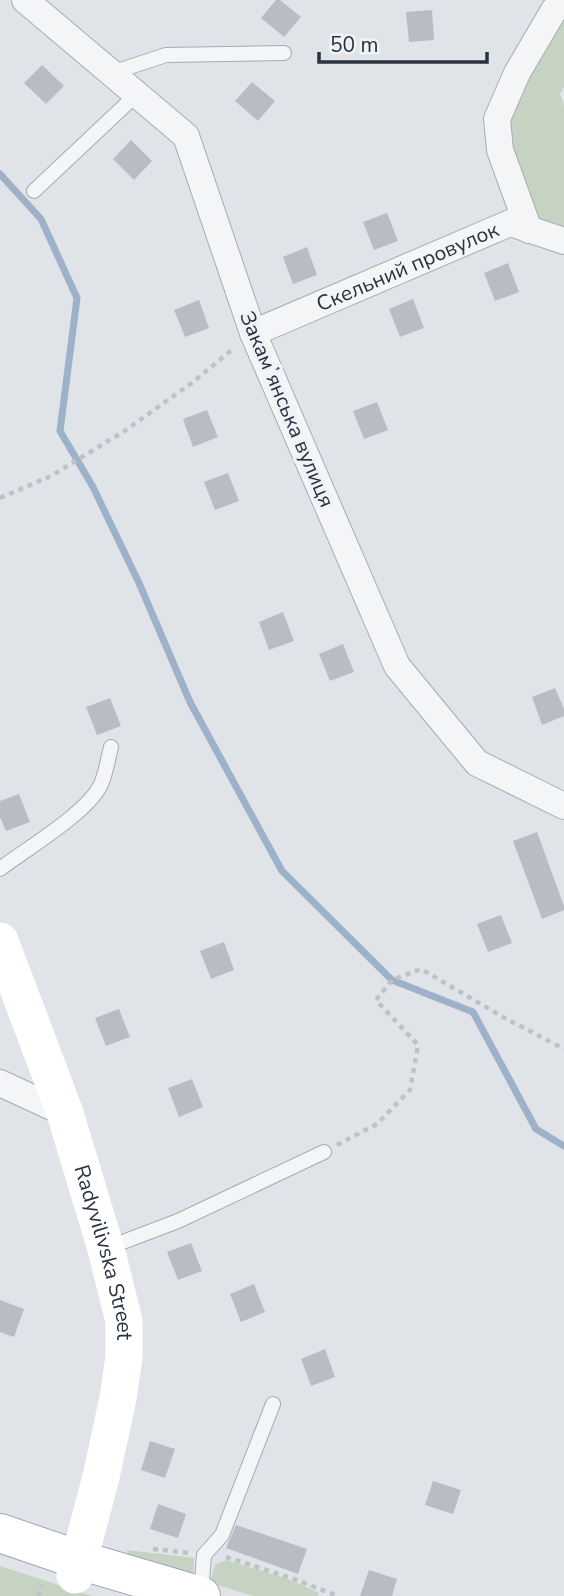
<svg xmlns="http://www.w3.org/2000/svg" width="564" height="1596" font-family="'Nunito Sans',sans-serif">
	<style>
		.green { fill: #c6d2c2 }
		.lines { fill: none; stroke-linecap: round; stroke-linejoin: round }
		.stream { stroke: #9db2c8; stroke-width: 7 }
		.building { fill: #b8bdc5 }
		.lane-casing { stroke: #a5abb3; stroke-width: 16 }
		.street-casing { stroke: #a5abb3; stroke-width: 28 }
		.primary-casing { stroke: #a0a8b4; stroke-width: 40 }
		.path { stroke: #bec2c7; stroke-width: 4.5; stroke-dasharray: 5 5; stroke-linecap: butt }
		.lane { stroke: #f3f5f7; stroke-width: 14 }
		.street { stroke: #f3f5f7; stroke-width: 26 }
		.secondary { stroke: #fff; stroke-width: 37 }
		.primary { stroke: #fff; stroke-width: 38 }
		.labels { text-anchor: middle; stroke-width: 7; stroke-linejoin: round; paint-order: stroke }
		.street-label { font-size: 21px; fill: #293240; stroke: #f0f3f6 }
	</style>
	<rect width="100%" height="100%" fill="#e0e4e9"/>
	<!-- green -->
	<path class="green" d="M564,0V87L560,94L564,105V255L552,237L529,230L500,150L517,73Z
		M127,1550L194,1558L193,1578L128,1556Z
		M226,1560L288,1579L319,1593L318,1596H254L210,1583L215,1565Z
		M0,1566L92,1596H0Z"/>
	<g class="lines">
		<!-- stream -->
		<path class="stream" d="M0,174L41,219L77,298L60,431L93,487L139,583L190,702L282,871L392,980L473,1012L536,1129L564,1146"/>
	</g>
	<!-- building -->
	<path class="building" d="M276,0H280L301,17L284,37L261,18Z
		M432,10L434,40L409,42L406,12Z
		M42,65L64,86L46,104L24,83Z
		M252,82L275,101L258,121L235,101Z
		M131,140L152,161L134,180L113,159Z
		M387,213L398,241L374,250L363,222Z
		M307,247L317,275L293,284L283,257Z
		M508,263L519,292L495,301L484,273Z
		M413,299L424,328L400,337L389,309Z
		M199,300L209,328L185,337L174,310Z
		M377,402L388,430L364,439L353,411Z
		M207,410L218,437L193,447L183,419Z
		M228,473L239,501L215,510L204,482Z
		M283,612L294,641L269,650L259,622Z
		M343,644L354,672L330,681L319,654Z
		M555,688L564,709V716L542,725L532,697Z
		M110,698L121,726L97,735L86,707Z
		M19,794L30,822L6,831L0,817V801Z
		M537,832L564,906V910L542,919L513,841Z
		M501,915L512,943L488,952L477,924Z
		M224,942L234,970L211,979L200,951Z
		M119,1009L130,1037L106,1046L95,1018Z
		M192,1079L203,1107L179,1117L168,1088Z
		M191,1243L202,1271L178,1280L167,1252Z
		M254,1284L265,1312L241,1322L230,1294Z
		M0,1300L24,1309L14,1337L0,1332Z
		M325,1349L335,1377L311,1386L301,1359Z
		M150,1441L175,1449L165,1478L141,1470Z
		M433,1481L461,1490L453,1514L425,1505Z
		M158,1504L186,1514L178,1538L150,1529Z
		M236,1525L307,1549L298,1574L226,1548Z
		M369,1570L397,1579L392,1596H360Z"/>
	<g class="lines">
		<defs>
			<path id="lane" d="M111,73L166,55L284,53
				M34,191L137,94
				M0,869C26,849 89,812 101,784C106,773 108,759 111,747
				M107,1248L178,1221L324,1152
				M201,1594L204,1555L222,1535L273,1404"/>
			<g id="street">
				<path d="M25,0L186,136L253,333L397,666L477,763L564,806"/>
				<path d="M529,230L500,150L497,119L517,73L554,10L564,0"/>
				<path id="s1" d="M253,333L510,223L564,241"/>
				<path d="M0,1083L65,1113"/>
			</g>
			<path id="primary" d="M0,1533L79,1560L201,1596"/>
		</defs>
		<!-- lane casing -->
		<use href="#lane" class="lane-casing"/>
		<!-- street casing -->
		<use href="#street" class="street-casing"/>
		<!-- primary casing -->
		<use href="#primary" class="primary-casing"/>
		<!-- path -->
		<path class="path" d="M0,498L51,476L126,430L193,382L234,348
			M337,1145L377,1124L410,1090L418,1045L376,1000L392,980L421,969L503,1017L564,1049
			M153,1549L190,1553
			M226,1557L291,1578L338,1596
			M38,1596L42,1585"/>
		<!-- lane -->
		<use href="#lane" class="lane"/>
		<!-- street -->
		<use href="#street" class="street"/>
		<!-- secondary -->
		<path class="secondary" id="s2" d="M0,941L65,1113L106,1249L124,1321V1357L118,1398L101,1477L75,1575"/>
		<!-- primary -->
		<use href="#primary" class="primary"/>
	</g>
	<g class="labels">
		<!-- street labels -->
		<g class="street-label">
			<text dy="7" stroke="none"><textPath href="#s1" startOffset="168">Скельний провулок</textPath></text>
			<text transform="translate(287 409) rotate(67)" y="7">Закамʼянська вулиця</text>
			<text dy="7" stroke="none"><textPath href="#s2" startOffset="329">Radyvilivska Street</textPath></text>
		</g>
	</g>
	<!-- scale -->
	<path d="M319 52v10h168v-10" fill="none" stroke="#293240" stroke-width="3.5"/>
	<text x="330" y="52" font-size="21" fill="#293240" stroke="#f0f3f6" stroke-width="5" paint-order="stroke">50 m</text>
</svg>
